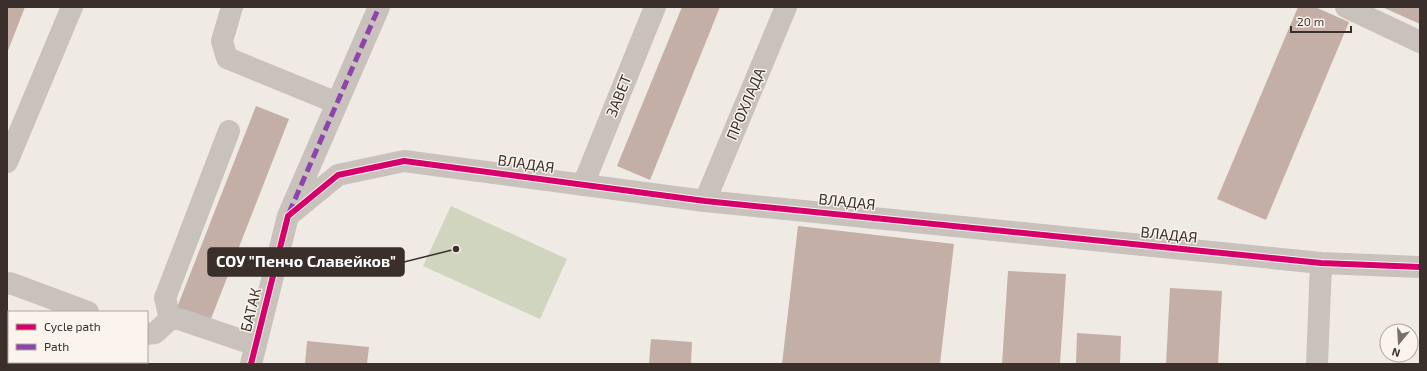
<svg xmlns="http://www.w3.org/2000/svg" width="1427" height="371" font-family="'Exo 2',sans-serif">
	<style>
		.green { fill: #cfd5be }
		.building { fill: #c3afa5 }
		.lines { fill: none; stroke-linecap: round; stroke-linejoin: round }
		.minor { stroke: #c9c2bc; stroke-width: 22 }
		.quiet { stroke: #8e44ad; stroke-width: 5; stroke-dasharray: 10 5; stroke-linecap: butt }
		.cycleway-casing { stroke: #fbf4ec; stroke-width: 8 }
		.cycleway { stroke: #d6006c; stroke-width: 6 }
		.labels { text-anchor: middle; stroke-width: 3; stroke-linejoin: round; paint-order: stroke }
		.street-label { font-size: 15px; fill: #3a2f2a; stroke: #fbf4ec }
		.leader { fill: none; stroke: #3a2f2a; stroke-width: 1.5 }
		.callout-dot { fill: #3a2f2a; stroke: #fbf4ec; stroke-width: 1.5 }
		.callout { fill: #3a2f2a; stroke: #3a2f2a; stroke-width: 1.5 }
		.callout-label { font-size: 16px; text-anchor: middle; font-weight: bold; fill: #fff }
	</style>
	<rect width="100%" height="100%" fill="#efeae4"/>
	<!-- green -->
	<path class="green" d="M451,206L567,259L540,319L423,266Z"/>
	<!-- building -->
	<path class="building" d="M7,7H25L7,53Z
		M682,7H720L650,180L617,166Z
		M1298,7H1315L1349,22L1266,220L1217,199Z
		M1382,7H1420V24Z
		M256,106L289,119L209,324L176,310Z
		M798,226L954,244L940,364H782Z
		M1008,271L1066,274L1060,364H1002Z
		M1170,288L1222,291L1218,364H1166Z
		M7,320L9,321V358H7Z
		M1077,333L1121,336L1120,364H1076Z
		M651,339L692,342L691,364H649Z
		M307,341L369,347L367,364H305Z
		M18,362H113L118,364H23Z"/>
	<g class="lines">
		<!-- minor -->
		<path class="minor" d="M232,7L222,41L227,58L337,103
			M1346,7L1420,42
			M7,162L72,7
			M583,185L655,7
			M705,201L786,7
			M288,216L338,175L404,161L705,201L1321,263L1420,267
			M7,284L10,283L88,312
			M170,319L165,298L229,131
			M147,334L155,333L170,319H179L256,345
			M251,364L288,216L379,7
			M1317,364L1321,263"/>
		<!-- quiet -->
		<path class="quiet" d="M289,213L379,7"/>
		<defs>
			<path id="cycleway" d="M251,364L288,216L338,175L404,161L705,201L1321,263L1420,267"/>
		</defs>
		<!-- cycleway casing -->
		<use href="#cycleway" class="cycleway-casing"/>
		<!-- cycleway -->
		<use href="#cycleway" class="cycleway"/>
	</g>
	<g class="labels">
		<!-- street labels -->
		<g class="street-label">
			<text transform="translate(619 96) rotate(-68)" y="5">ЗАВЕТ</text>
			<text transform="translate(746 104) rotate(-67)" y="5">ПРОХЛАДА</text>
			<text transform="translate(526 164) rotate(8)" y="5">ВЛАДАЯ</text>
			<text transform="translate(847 202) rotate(6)" y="5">ВЛАДАЯ</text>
			<text transform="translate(1169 235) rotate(6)" y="5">ВЛАДАЯ</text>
			<text transform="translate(251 310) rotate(-76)" y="5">БАТАК</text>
		</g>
	</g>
	<!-- callouts -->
	<path class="leader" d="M456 249L404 262"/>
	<circle class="callout-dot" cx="456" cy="249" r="4"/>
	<rect class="callout" x="208" y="248" width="196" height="28" rx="4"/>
	<g class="callout-label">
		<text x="306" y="267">СОУ "Пенчо Славейков"</text>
	</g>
	<!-- border -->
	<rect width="1427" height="371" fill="none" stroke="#3a2f2a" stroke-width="16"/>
	<!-- legend -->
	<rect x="8" y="311" width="140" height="52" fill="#fbf4ec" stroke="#aea59e"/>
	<rect x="16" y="324" width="20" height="6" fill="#d6006c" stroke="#aea59e"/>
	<text x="44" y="331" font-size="12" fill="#3a2f2a">Cycle path</text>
	<rect x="16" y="344" width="20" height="6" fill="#8e44ad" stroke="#aea59e"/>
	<text x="44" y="351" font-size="12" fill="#3a2f2a">Path</text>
	<!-- north arrow -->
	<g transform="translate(1399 343) rotate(198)"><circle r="19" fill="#fbf4ec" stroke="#aea59e"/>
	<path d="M0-3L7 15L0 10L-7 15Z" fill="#79706b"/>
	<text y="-6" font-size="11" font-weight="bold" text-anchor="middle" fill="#3a2f2a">N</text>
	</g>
	<!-- scale -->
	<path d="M1291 26v6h60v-6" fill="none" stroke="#3a2f2a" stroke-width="2"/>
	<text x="1297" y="26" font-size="12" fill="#3a2f2a" stroke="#fbf4ec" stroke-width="3" paint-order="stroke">20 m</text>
</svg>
